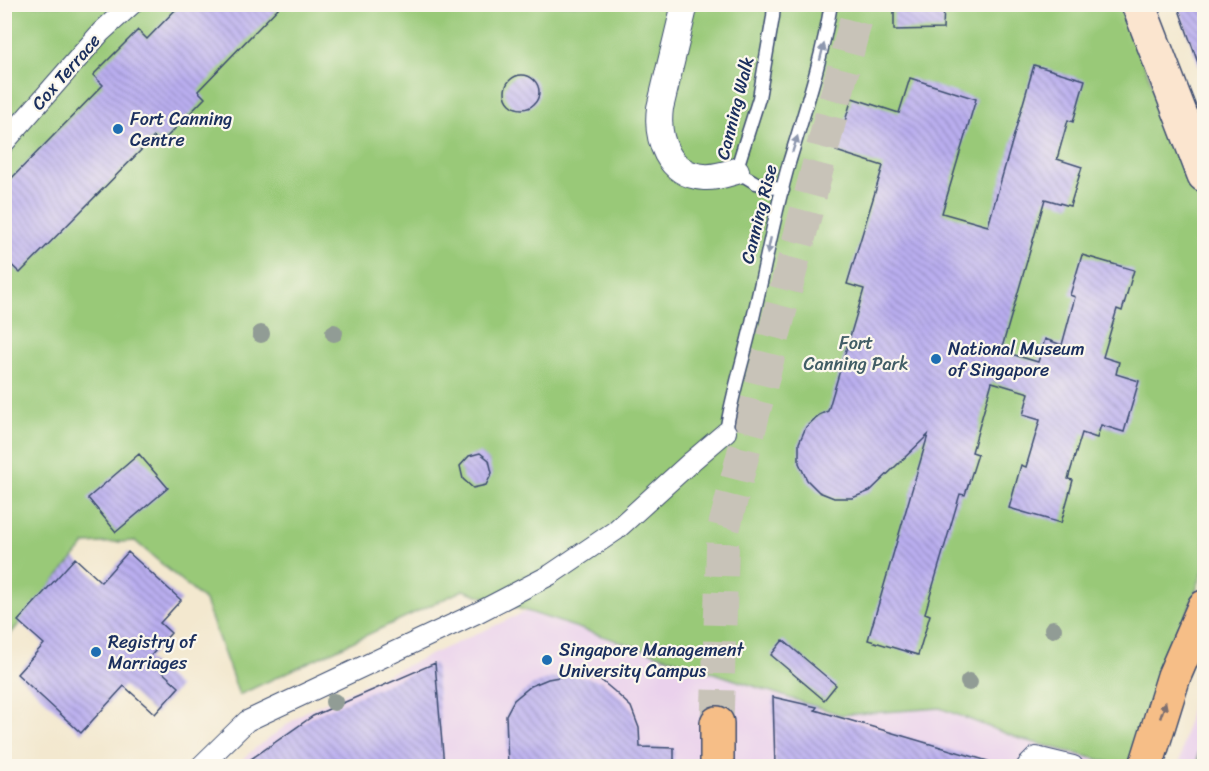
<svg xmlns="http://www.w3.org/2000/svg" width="1209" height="771" font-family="Sriracha,sans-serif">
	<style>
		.built { fill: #ead1ec }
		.green { fill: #99c978; stroke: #5a7c6b; stroke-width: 1.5 }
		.building { fill: url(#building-back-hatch) }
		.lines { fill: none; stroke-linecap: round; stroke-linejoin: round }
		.primary-tunnel { stroke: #c8c3b8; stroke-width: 33; stroke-dasharray: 33 16; stroke-linecap: butt }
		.service-casing { stroke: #3b4b6f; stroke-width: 15 }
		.pedestrian-casing { stroke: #3b4b6f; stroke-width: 22 }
		.minor-casing { stroke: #3b4b6f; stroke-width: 28 }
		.secondary-casing { stroke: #3b4b6f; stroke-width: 36 }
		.primary-casing { stroke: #3b4b6f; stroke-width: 36 }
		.service { stroke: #fff; stroke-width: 12 }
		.pedestrian { stroke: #fff; stroke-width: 20 }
		.minor { stroke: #fff; stroke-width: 26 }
		.secondary { stroke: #fbe5cf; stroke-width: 33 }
		.primary { stroke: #f6be87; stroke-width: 33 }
		.tree { fill: #919c95 }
		.oneway { fill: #8d97ae }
		.oneway2 { fill: #7e6f70 }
		.poi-dot { fill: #1f6fb2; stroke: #fbf7ec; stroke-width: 2 }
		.labels { text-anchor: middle; stroke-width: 4.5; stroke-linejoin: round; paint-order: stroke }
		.street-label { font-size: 18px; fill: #1b2f5e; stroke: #fbf7ec }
		.poi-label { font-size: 18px; fill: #1b2f5e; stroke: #fbf7ec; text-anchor: start }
		.park-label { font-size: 18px; fill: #415d66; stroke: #fbf7ec }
	</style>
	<defs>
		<pattern id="building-back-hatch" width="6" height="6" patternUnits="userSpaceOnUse" patternTransform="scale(1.5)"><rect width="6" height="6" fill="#baaeef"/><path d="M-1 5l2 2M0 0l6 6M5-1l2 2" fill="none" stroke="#968ec5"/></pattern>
	</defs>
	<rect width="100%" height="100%" fill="#fbf7ec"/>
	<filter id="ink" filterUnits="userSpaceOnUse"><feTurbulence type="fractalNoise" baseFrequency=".0167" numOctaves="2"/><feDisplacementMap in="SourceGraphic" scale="12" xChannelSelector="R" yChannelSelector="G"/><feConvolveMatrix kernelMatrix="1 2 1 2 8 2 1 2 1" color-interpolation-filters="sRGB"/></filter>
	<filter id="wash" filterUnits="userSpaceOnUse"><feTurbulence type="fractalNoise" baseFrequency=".008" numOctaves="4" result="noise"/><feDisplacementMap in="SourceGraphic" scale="24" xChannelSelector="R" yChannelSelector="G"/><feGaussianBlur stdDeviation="1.35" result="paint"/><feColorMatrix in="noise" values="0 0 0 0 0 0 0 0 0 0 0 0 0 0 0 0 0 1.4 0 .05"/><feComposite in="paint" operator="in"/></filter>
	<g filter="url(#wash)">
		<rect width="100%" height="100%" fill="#f3e8cf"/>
		<!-- built -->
		<path class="built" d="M527,611L841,715L940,708L1020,739L1123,766H236L253,750L306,711Z
			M1204,666V766H1179L1194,689Z"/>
		<!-- green -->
		<path class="green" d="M5,5H1120L1204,212V569L1130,766H1123L1020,739L940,708L841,715L463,590L239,695L205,601L135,541L85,544L5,641Z
			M1204,709V766H1197Z"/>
		<g id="blocks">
			<!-- building -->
			<path class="building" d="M181,4H282L198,91L205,98L161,143L154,137L20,273L4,258V186L103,85L93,75L138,30L147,39Z
				M894,4H944L943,29L894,30Z
				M1177,4H1204V74H1202Z
				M1034,65L1085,80L1073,122L1068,120L1057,159L1082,167L1070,206L1045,199L1001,351L1038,362L1045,339L1062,345L1075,297L1070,295L1082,255L1134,270L1122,311L1117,309L1103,357L1119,362L1116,374L1139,381L1124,432L1101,425L1097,438L1082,433L1068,479L1073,480L1061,523L1009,508L1021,465L1026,467L1040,420L1023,415L1029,393L992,382L972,452L978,454L965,495L960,494L925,613L930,615L918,655L868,640L928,435L870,491L852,498H834L819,492L807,480L799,463V443L806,427L819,415L828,411L864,289L847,284L883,166L836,151L852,98L899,113L910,78L976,99L942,213L988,226Z
				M505 92a17 17 0 1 1 34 0a17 17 0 1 1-34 0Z
				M480,453L489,460L492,473L486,485L473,488L463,479L460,466L469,456Z
				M139,454L168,488L116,532L88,498Z
				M128,552L181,600L160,623L171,633L148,659L179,687L155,714L124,686L81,733L17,674L44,644L18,621L75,558L101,582Z
				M783,640L836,685L824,700L771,655Z
				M435,663L444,766H241L313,716Z
				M570,675L602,681L614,691L631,707L639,728L640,747L674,748V766H508L506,715L514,700L531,686L548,679Z
				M773,697L817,707L815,710L988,761L987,766H775Z"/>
		</g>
	</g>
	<g filter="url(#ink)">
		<use href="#blocks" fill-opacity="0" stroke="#3b4b6f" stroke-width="1.5"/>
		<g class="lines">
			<!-- primary-tunnel -->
			<path class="primary-tunnel" d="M717,723L723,532L860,4"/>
			<defs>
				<path id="service" d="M774,4L773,17L759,98L736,171L756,183L783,190
					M726,432C731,399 741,368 749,335C763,278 773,219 789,163C805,110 822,59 831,4"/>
				<path id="pedestrian" d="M4,143L101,32L132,4
					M201,766L247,721L477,613L550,575L615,531L692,461L726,432
					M1027,766L1036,757L1073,766"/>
				<path id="minor" d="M685,4L660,108C656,139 668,175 704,177C715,178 726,174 736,171"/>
				<path id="secondary" d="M1138,4L1204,175"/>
				<path id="primary" d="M717,723V766
					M1146,766L1174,676L1204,607"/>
			</defs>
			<!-- service casing -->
			<use href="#service" class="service-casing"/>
			<!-- pedestrian casing -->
			<use href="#pedestrian" class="pedestrian-casing"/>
			<!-- minor casing -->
			<use href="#minor" class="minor-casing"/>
			<!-- secondary casing -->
			<use href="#secondary" class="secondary-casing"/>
			<!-- primary casing -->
			<use href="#primary" class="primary-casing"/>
			<!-- service -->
			<use href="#service" class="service"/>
			<!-- pedestrian -->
			<use href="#pedestrian" class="pedestrian"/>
			<!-- minor -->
			<use href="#minor" class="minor"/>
			<!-- secondary -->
			<use href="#secondary" class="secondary"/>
			<!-- primary -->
			<use href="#primary" class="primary"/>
		</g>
		<!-- trees -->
		<g class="tree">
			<circle cx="334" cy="333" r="9"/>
			<circle cx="261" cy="334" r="9"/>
			<circle cx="1053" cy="629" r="9"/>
			<circle cx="969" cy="682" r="9"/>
			<circle cx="334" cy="702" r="9"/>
		</g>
		<!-- one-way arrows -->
		<defs><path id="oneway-solid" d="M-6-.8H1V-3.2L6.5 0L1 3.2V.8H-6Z" transform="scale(1.5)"/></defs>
		<g class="oneway">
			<use href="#oneway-solid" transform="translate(822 52) rotate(-76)"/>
			<use href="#oneway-solid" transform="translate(795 144) rotate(-72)"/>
			<use href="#oneway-solid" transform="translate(769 246) rotate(102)"/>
		</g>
		<use class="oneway2" href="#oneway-solid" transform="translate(1163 710) rotate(-71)"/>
	</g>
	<!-- markers -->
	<g class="poi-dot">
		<circle cx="118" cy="129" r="6"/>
		<circle cx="936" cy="359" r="6"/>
		<circle cx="96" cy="652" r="6"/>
		<circle cx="547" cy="660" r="6"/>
	</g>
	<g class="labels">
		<!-- street labels -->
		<g class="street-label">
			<text transform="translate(66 72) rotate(-49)" y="6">Cox Terrace</text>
			<text transform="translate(735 108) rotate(-76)" y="6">Canning Walk</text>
			<text transform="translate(759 214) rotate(-76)" y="6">Canning Rise</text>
		</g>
		<!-- poi labels -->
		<g class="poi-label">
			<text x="130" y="125">Fort Canning<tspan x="130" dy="21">Centre</tspan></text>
			<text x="948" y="355">National Museum<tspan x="948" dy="21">of Singapore</tspan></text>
			<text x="108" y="648">Registry of<tspan x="108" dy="21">Marriages</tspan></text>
			<text x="559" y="656">Singapore Management<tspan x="559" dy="21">University Campus</tspan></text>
		</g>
		<!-- park labels -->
		<g class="park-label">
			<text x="856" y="349">Fort<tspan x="856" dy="21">Canning Park</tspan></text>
		</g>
	</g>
	<!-- margin -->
	<rect width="1209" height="771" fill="none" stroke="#fbf7ec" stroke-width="24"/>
</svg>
